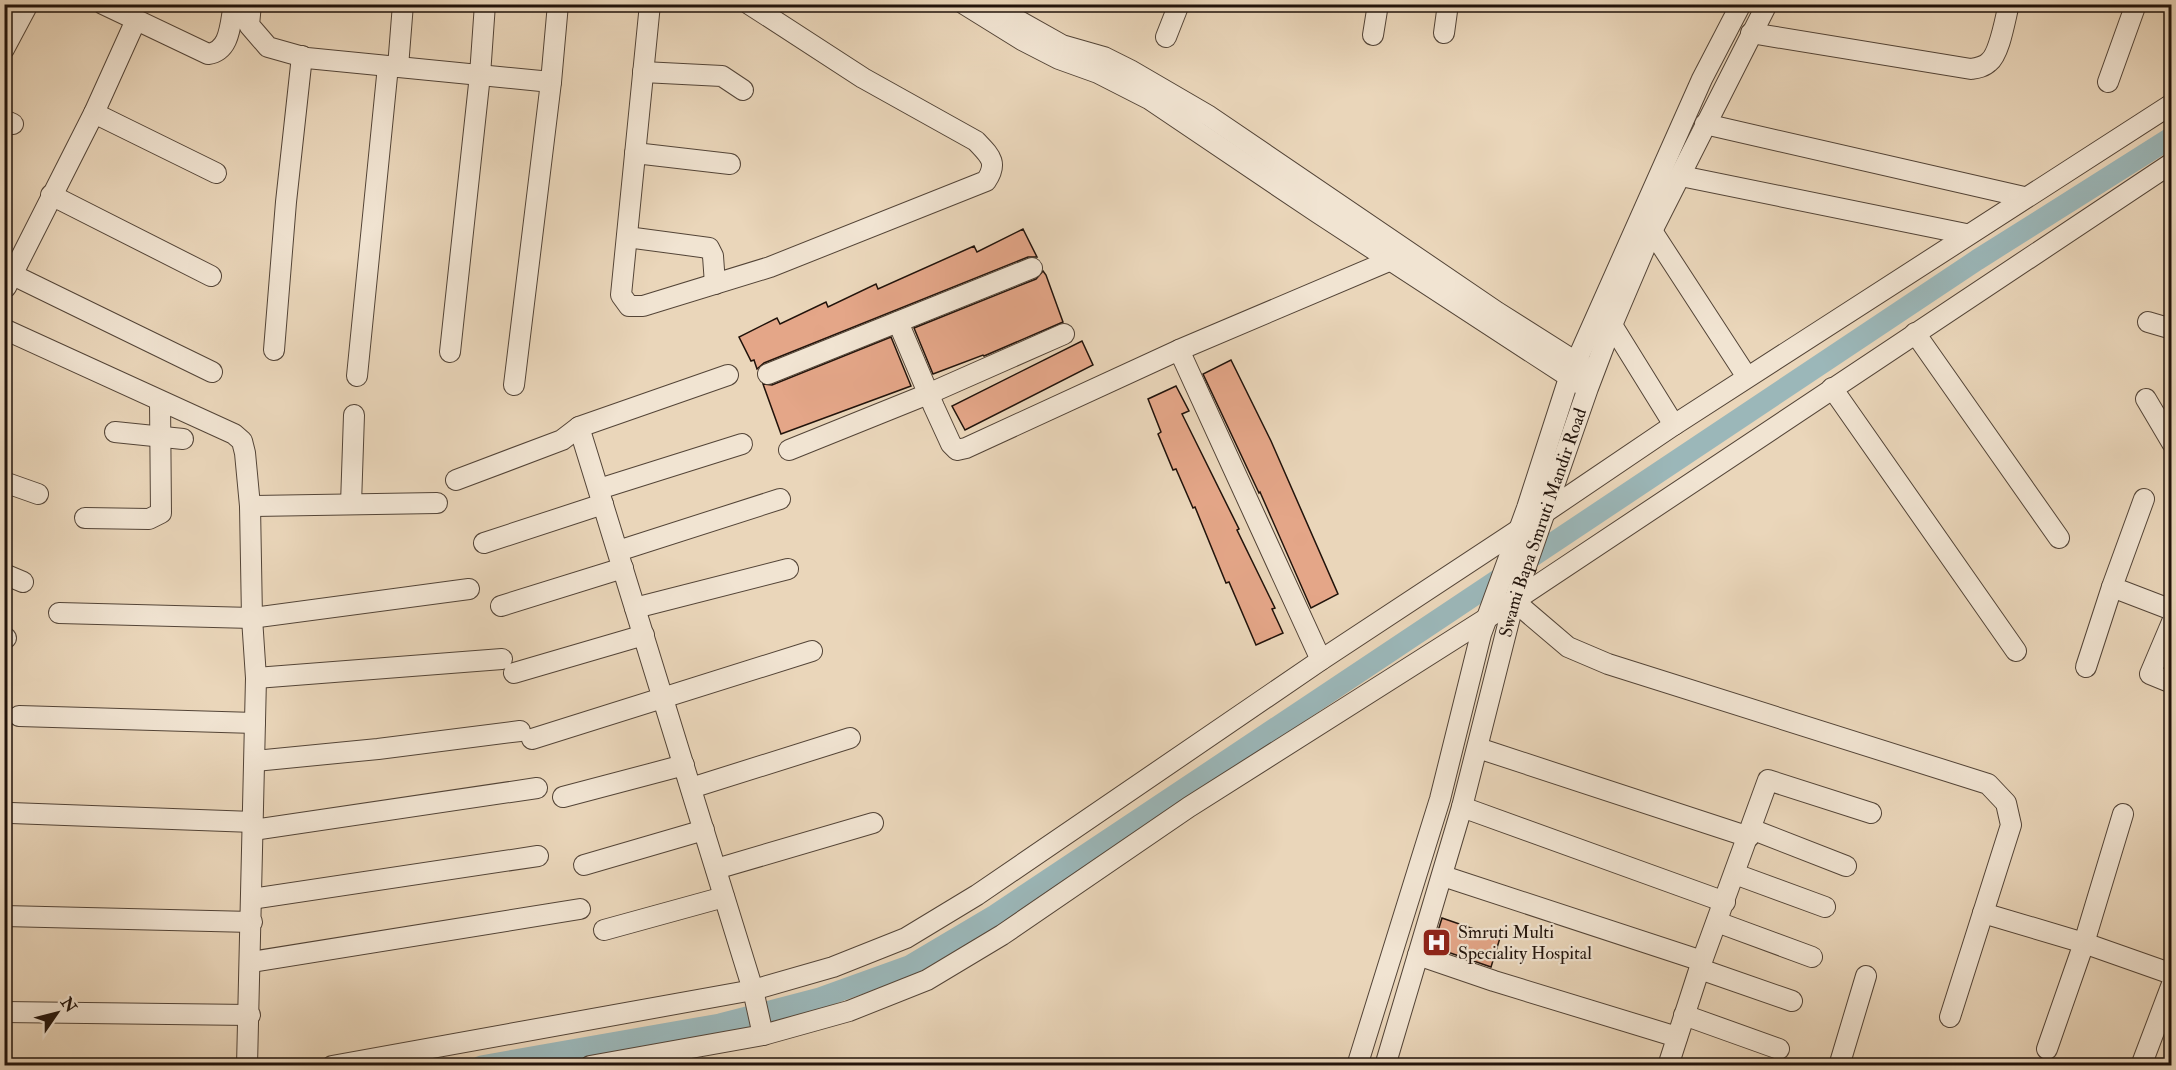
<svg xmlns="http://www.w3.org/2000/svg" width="2176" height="1070" font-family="'IM FELL Double Pica',serif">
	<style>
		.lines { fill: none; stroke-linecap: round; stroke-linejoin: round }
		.canal { stroke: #9bb7b9; stroke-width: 21 }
		.building { fill: #e4a688; stroke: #21130b; stroke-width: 1.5 }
		.minor-casing { stroke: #534437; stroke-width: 22 }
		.minor { stroke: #f1e4d2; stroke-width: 20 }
		.labels { text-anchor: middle; stroke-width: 4.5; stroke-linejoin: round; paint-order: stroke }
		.street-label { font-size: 18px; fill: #21130b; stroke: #f1e4d2 }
		.poi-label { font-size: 18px; fill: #21130b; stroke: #f1e4d2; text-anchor: start }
	</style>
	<rect width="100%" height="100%" fill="#ead6ba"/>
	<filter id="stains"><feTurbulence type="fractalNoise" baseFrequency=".00333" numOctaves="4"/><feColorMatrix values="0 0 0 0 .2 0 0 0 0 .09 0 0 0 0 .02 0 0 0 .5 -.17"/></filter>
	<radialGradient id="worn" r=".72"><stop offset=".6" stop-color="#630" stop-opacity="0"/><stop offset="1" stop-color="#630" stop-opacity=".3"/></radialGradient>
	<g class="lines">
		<!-- canal -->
		<path class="canal" d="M481,1066L720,1024L820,998L909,966L995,915L1977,260L2172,137"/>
	</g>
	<!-- building -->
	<path class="building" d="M1023,229L1037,257H1028L764,363L757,369L754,360L751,361L739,337L777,318L780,324L826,302L828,307L876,284L878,289L974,246L977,252Z
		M1043,271L1046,275L1063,322L984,356L983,355L933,374L914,328L1036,279Z
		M891,337L911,386L781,434L763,384L772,385Z
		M1082,341L1093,365L965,430L952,406Z
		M1231,360L1271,441L1338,594L1311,608L1260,492L1259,493L1203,374Z
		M1176,386L1189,411L1182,414L1239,529L1237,530L1275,608L1272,609L1283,633L1256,645L1229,582L1226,583L1195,507L1193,508L1176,469L1173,470L1158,434L1161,432L1148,399Z
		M1442,918L1500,938L1491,967L1433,947Z"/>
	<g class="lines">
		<defs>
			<g id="minor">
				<path d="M103,4L208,54C231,51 230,23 234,4"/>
				<path d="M251,4L249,25L268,47L307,58L551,82L514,385"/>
				<path d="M650,4L621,295L629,306H643L770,267L986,181C999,162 989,155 976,141L863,78L749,4"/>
				<path d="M964,4L1022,40L1059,59L1098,73L1149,99L1318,213L1580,384"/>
				<path d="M989,4L1062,45L1104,57L1130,70L1209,116L1497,312L1587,369"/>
				<path d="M1444,33L1448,4"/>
				<path d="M1751,33L1971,69C1977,68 1984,67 1989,62C2000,53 2005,19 2009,4"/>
				<path d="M1373,35L1378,4"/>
				<path d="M1166,37L1179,4"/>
				<path d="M4,49L28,4"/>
				<path d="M398,67L403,4"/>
				<path d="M643,72L722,76L743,90"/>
				<path d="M551,82L558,4"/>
				<path d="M2108,82L2136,4"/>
				<path d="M94,113L216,173"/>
				<path d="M4,120L13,124"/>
				<path d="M1705,124L2024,197"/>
				<path d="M635,153L730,164"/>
				<path d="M1681,176L1966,234"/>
				<path d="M51,195L211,276"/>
				<path d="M1652,231L1747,377"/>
				<path d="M627,237L709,248L713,256L715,284"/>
				<path d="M11,274L212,372"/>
				<path d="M6,287L94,113L136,20"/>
				<path d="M898,322L934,407L951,444L957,450L966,448L1179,350L1391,260L1398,255"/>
				<path d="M2148,322L2172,329"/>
				<path d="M1612,325L1674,425"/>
				<path d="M4,329L234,434L242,441L245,453L250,506L252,618L256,678L247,1066"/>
				<path d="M1915,333L2059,538"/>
				<path d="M274,350L286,202L302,56"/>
				<path d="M1179,350L1321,660"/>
				<path d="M450,352L480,75L485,4"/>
				<path d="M768,374L1032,268"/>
				<path d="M357,376L388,66"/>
				<path d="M1832,388L2016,651"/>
				<path d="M2146,399L2172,443"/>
				<path d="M579,427L753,990L763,1035"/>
				<path d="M115,432L183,439"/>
				<path d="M789,450L928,394L1064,334"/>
				<path d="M456,480L562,440L579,427L728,375"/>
				<path d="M4,482L38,494"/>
				<path d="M599,489L742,444"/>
				<path d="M2144,499L2112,587L2172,610"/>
				<path d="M351,504L354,415"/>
				<path d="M250,506L437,503"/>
				<path d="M85,518L149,519L161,513L160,402"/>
				<path d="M484,543L603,504"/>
				<path d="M618,551L780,499"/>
				<path d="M4,574L23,582"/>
				<path d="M1514,601L1568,647L1608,664L1988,784L2006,803L2011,825L1950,1017"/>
				<path d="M501,606L623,568"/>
				<path d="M635,608L788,569"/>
				<path d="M59,613L252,618L469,589"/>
				<path d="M2172,622L2150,674L2172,683"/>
				<path d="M4,638H6"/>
				<path d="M2086,667L2112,587"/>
				<path d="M514,673L644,635"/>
				<path d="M256,678L502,659"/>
				<path d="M19,716L255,723"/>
				<path d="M532,739L812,651"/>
				<path d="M1478,748L1749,837"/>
				<path d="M255,761L378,749L520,731"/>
				<path d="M691,788L850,738"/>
				<path d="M563,797L684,765"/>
				<path d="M1462,807L1725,902"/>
				<path d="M11,813L253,822"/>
				<path d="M1751,829L1846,866"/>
				<path d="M253,830L537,788"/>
				<path d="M584,865L704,830"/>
				<path d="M716,869L873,823"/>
				<path d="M1735,874L1825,907"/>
				<path d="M1443,876L1702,961"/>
				<path d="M252,899L538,856"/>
				<path d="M1983,913L2084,943L2172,974"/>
				<path d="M4,916L252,922"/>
				<path d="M1717,922L1812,957"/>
				<path d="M604,930L724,897"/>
				<path d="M1418,955L1494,981L1677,1037"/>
				<path d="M251,962L580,909"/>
				<path d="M1700,969L1792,1001"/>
				<path d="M4,1012L250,1015"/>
				<path d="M1684,1015L1779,1049"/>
				<path d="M2047,1049L2084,943L2123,814"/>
				<path d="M332,1066L753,990L833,967L906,938L977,895L1321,660L1544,513L1674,425L2172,104"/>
				<path d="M590,1066L763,1035L849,1011L927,980L1002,935L1189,807L1514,601L2172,163"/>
				<path d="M1357,1066L1440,799L1481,634L1527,508L1569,378L1702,79L1741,4"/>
				<path id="s1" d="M1385,1066L1462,807L1514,601L1588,388L1612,325L1652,231L1767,4"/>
				<path d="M1668,1066L1702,961L1768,780L1871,813"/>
				<path d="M1839,1066L1866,976"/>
				<path d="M2141,1066L2172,984"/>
			</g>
		</defs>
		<!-- minor casing -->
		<use href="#minor" class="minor-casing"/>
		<!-- minor -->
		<use href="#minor" class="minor"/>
	</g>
	<!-- icons -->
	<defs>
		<symbol id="hospital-square" viewBox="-11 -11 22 22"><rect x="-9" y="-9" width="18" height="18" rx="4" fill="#8f2418" stroke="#f1e4d2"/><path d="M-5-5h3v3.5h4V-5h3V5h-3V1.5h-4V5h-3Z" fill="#fff"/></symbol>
	</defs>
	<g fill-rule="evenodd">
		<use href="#hospital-square" x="1420" y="926" width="33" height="33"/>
	</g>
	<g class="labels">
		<!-- street labels -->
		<g class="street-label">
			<text dy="6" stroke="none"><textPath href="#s1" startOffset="566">Swami Bapa Smruti Mandir Road</textPath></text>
		</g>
		<!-- poi labels -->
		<g class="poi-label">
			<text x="1458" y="938">Smruti Multi<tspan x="1458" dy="21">Speciality Hospital</tspan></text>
		</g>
	</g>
	<!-- margin -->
	<rect width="2176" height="1070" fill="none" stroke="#ead6ba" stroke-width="24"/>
	<rect x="6" y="6" width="2164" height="1058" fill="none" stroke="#21130b" stroke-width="3"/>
	<rect x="12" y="12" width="2152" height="1046" fill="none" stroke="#21130b" stroke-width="1.5"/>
	<!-- north arrow -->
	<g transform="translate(57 1013) rotate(55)" stroke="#f1e4d2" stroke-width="4.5" paint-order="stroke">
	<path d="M0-4.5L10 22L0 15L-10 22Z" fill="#21130b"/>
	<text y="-9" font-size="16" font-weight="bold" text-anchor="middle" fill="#21130b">N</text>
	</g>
	<rect width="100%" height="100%" filter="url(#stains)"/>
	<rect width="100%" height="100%" fill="url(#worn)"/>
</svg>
